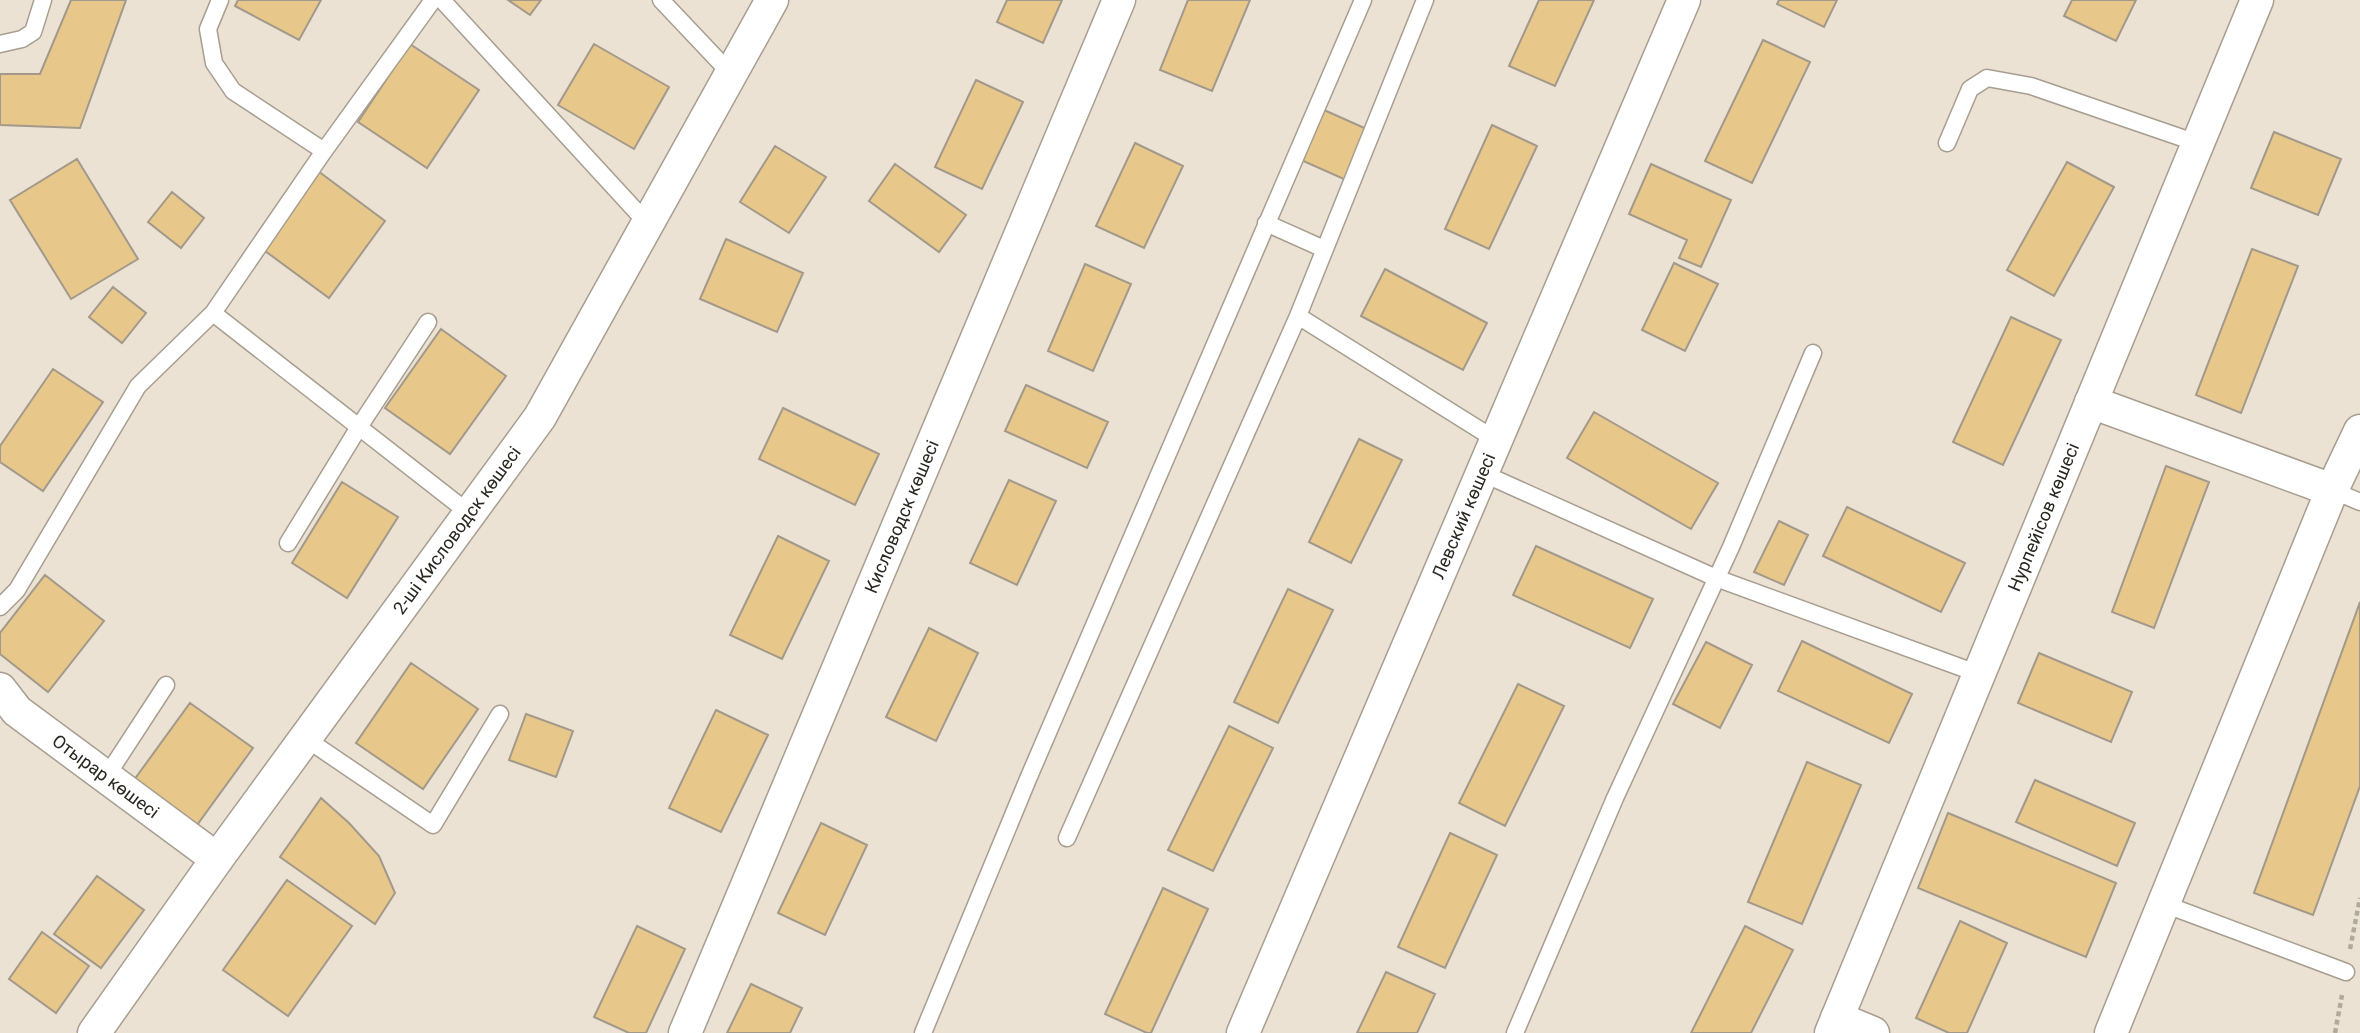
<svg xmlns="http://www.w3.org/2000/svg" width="2360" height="1033" font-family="Roboto,sans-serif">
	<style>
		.building { fill: #e8c78a; stroke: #a2998b; stroke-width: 2 }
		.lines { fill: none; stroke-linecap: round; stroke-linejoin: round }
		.lane-casing { stroke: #a79e90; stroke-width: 19 }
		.street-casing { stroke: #a79e90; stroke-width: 35 }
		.path { stroke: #b1a99d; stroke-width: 4.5; stroke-dasharray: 5 3.5; stroke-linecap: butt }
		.lane { stroke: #fff; stroke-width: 16 }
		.street { stroke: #fff; stroke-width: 32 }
		.labels { text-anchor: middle; stroke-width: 5; stroke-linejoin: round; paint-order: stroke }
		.street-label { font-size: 18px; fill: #2a2620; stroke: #ebe2d3 }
	</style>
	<rect width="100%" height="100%" fill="#ebe2d3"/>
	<!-- building -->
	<path class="building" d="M71,0H126L80,128L0,125V74H40Z
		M238,0H321L299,40L235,6Z
		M508,0H541L530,15Z
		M1007,0H1062L1043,43L997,22Z
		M1188,0H1250L1212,91L1160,70Z
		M1539,0H1594L1555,86L1509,66Z
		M1779,0H1837L1824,27L1777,4Z
		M2072,0H2136L2116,41L2064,16Z
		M1763,40L1810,62L1752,183L1705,161Z
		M410,44L479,90L427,168L358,122Z
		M594,44L669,87L634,149L558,105Z
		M976,80L1023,102L982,189L935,167Z
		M1324,110L1369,130L1346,180L1301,160Z
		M1492,125L1537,146L1489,249L1445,229Z
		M2274,132L2341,159L2318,215L2251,188Z
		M1135,143L1183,166L1144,248L1096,226Z
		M775,146L826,177L789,233L740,202Z
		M77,159L138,259L71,299L10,200Z
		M2067,162L2114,187L2054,296L2007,270Z
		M895,164L966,215L939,252L869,201Z
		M1651,164L1731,200L1701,267L1679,258L1687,240L1629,214Z
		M318,171L385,221L329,298L261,248Z
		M172,192L204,218L181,248L148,222Z
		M726,239L803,273L777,332L700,299Z
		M2252,249L2298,266L2241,413L2196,395Z
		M1674,263L1718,284L1685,351L1642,330Z
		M1085,264L1131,284L1093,371L1048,351Z
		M1385,269L1487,323L1463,370L1361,316Z
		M113,287L146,313L122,343L89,317Z
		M2011,317L2061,340L2003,465L1953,442Z
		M441,329L506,376L450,454L385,408Z
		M53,369L103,402L43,491L0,462V446Z
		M1026,385L1108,422L1087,468L1005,431Z
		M783,408L879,454L855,505L759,459Z
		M1594,412L1718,483L1691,529L1567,458Z
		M1359,439L1402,460L1351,563L1309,542Z
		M2166,466L2209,482L2154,628L2112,612Z
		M1009,480L1056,501L1017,585L970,563Z
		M342,482L398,517L347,598L292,563Z
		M1847,507L1965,563L1941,612L1823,556Z
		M1779,521L1808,535L1784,585L1754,572Z
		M778,536L829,561L782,659L730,635Z
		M1536,546L1653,599L1630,648L1513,595Z
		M45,575L104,621L48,692L0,654V633Z
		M1288,589L1333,610L1278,723L1234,702Z
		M2360,602V786L2313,915L2254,893Z
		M929,628L978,653L936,741L886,717Z
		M1802,641L1912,694L1889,743L1778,691Z
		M1706,642L1752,665L1720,728L1673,704Z
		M2039,653L2132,692L2111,742L2018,703Z
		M411,663L478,709L423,789L356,743Z
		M1518,684L1564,706L1505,826L1459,803Z
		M190,703L253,748L197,825L134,780Z
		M716,710L768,735L721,832L669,808Z
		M526,714L573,731L556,777L509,760Z
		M1229,726L1273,748L1213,871L1168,850Z
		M1807,762L1861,785L1802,924L1748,902Z
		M2035,780L2135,823L2117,866L2016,822Z
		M321,798L349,823L379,856L395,893L375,924L280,857Z
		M1948,813L2116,883L2086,957L1918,888Z
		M821,823L867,845L825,935L778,913Z
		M1450,833L1497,855L1445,968L1398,947Z
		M97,876L144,910L101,968L54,934Z
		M287,880L352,926L288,1016L223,970Z
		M1163,888L1208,909L1151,1033H1147L1105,1014Z
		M1960,921L2007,943L1967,1033H1949L1916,1018Z
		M637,926L685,949L646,1033H629L594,1017Z
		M1745,926L1793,950L1751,1033H1691Z
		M42,932L89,966L56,1013L9,979Z
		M1386,972L1435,994L1417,1033H1357Z
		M751,984L802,1008L790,1033H727Z"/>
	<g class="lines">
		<defs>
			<path id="lane" d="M220,0L208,29L214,63L233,91L324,151
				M442,0L647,223
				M661,0L731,74
				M0,44L22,39L33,32L43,0
				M1947,143L1970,89L1987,78L2031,86L2197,143
				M1266,223L1324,249
				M213,313L469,513
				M1298,316L1496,440
				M1482,473L1716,578L1979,674
				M2332,490L2360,502
				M288,543L359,427L428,322
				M0,607L17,590L138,386L213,313L324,151L433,0
				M305,738L433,825L500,714
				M106,777L166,685
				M1067,838L1298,316L1425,0
				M2164,904L2346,972
				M923,1033L1028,779L1363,0
				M1515,1033L1615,798L1731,547L1813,353"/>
			<g id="street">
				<path d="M2091,402L2332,490L2111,1033"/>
				<path d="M2332,490L2360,431"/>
				<path id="s1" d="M0,689L17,711L217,859"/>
				<path d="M1837,1018L1873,1033"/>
				<path id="s2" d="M94,1033L217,859L540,417L772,0"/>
				<path id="s3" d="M685,1033L1119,0"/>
				<path id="s4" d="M1243,1033L1684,0"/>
				<path id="s5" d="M1831,1033L2257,0"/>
			</g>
		</defs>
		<!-- lane casing -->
		<use href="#lane" class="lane-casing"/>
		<!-- street casing -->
		<use href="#street" class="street-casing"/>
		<!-- path -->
		<path class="path" d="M2350,949L2360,898
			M2335,1033L2342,995"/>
		<!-- lane -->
		<use href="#lane" class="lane"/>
		<!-- street -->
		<use href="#street" class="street"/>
	</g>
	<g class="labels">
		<!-- street labels -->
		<g class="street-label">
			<text dy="6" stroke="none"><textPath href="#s3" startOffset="560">Кисловодск көшесі</textPath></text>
			<text dy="6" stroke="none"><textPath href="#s5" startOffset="558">Нурпейісов көшесі</textPath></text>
			<text dy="6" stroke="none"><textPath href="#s4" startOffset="562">Левский көшесі</textPath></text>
			<text dy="6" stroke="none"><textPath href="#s2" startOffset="620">2-ші Кисловодск көшесі</textPath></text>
			<text dy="6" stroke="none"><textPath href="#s1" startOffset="138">Отырар көшесі</textPath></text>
		</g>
	</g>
</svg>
